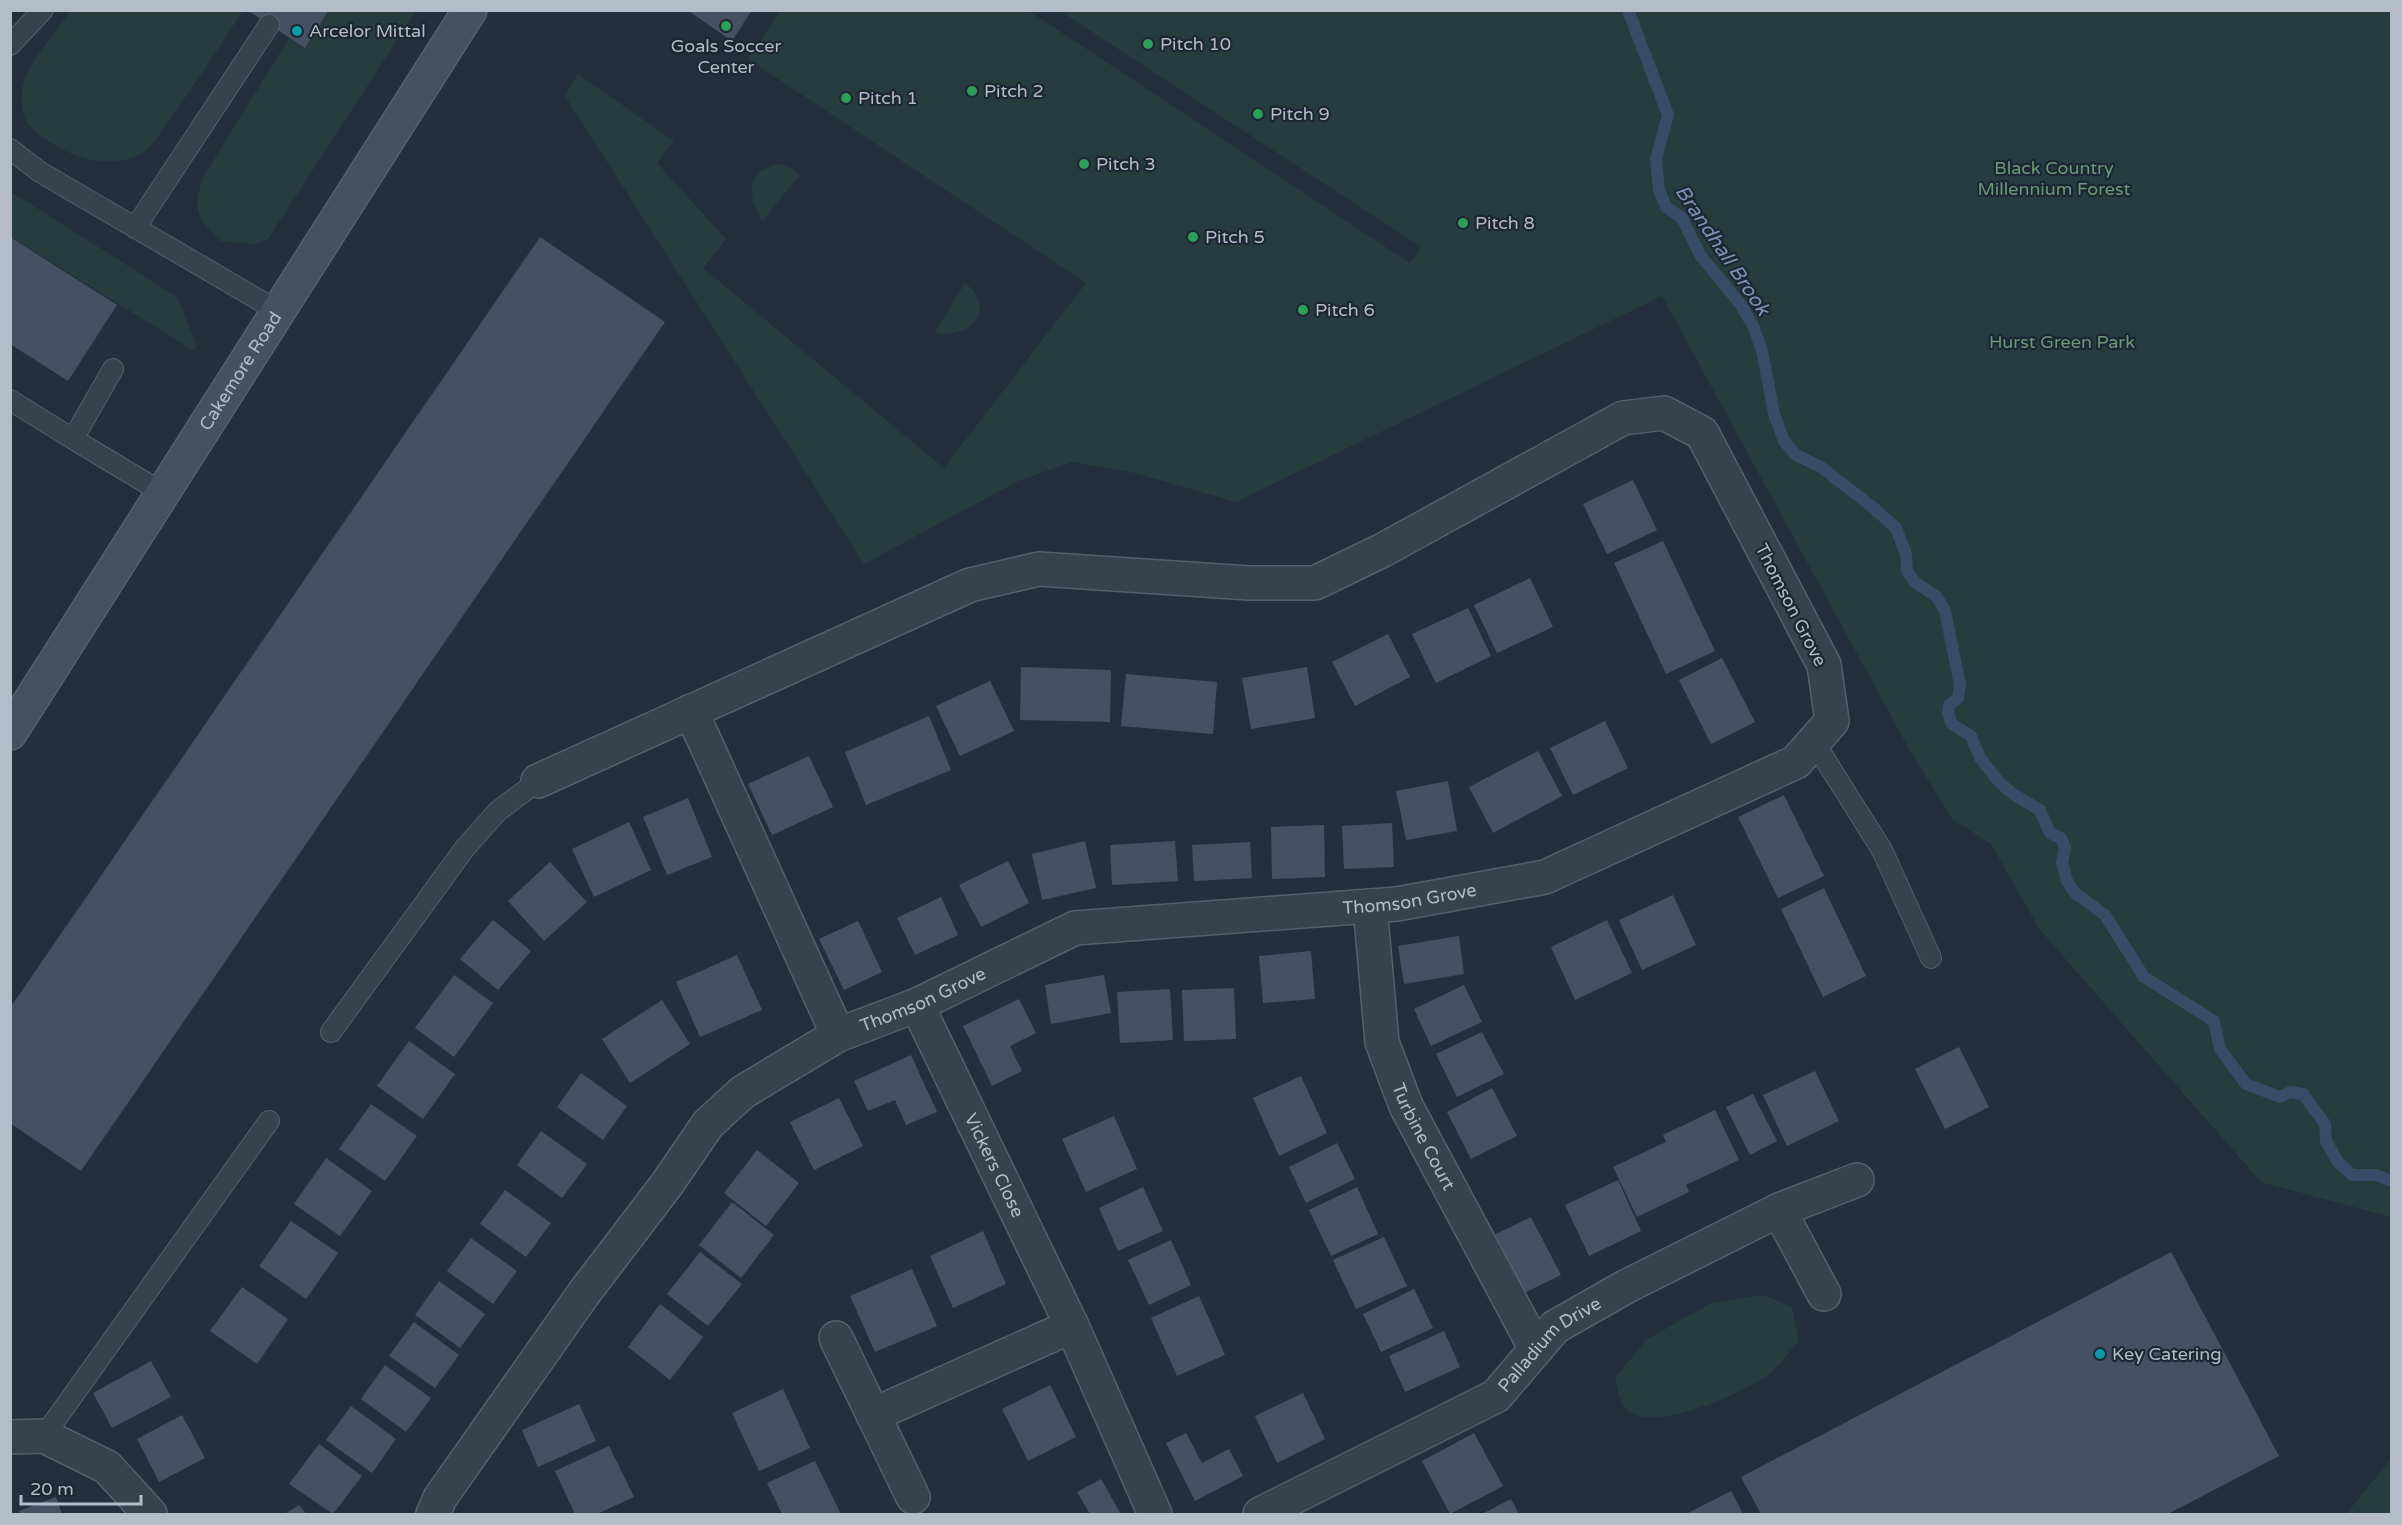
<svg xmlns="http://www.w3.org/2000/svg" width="2402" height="1525" font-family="'Varela Round',sans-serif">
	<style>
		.green { fill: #263c3f }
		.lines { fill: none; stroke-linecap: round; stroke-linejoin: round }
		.stream { stroke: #394c67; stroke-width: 12 }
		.building { fill: #455162 }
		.lane-casing { stroke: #565f6c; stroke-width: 22 }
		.street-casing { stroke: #565f6c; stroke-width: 36 }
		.secondary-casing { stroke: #565f6c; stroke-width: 36 }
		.lane { stroke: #38414e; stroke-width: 20 }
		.street { stroke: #38414e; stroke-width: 33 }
		.secondary { stroke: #465061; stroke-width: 33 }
		.leisure-dot { fill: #2e9e5b; stroke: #1d2633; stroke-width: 2 }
		.culture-dot { fill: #0f9aa8; stroke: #1d2633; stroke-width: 2 }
		.labels { text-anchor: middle; stroke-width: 4.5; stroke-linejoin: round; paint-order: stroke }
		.poi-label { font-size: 18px; fill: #b4bcc9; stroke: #1d2633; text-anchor: start }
		.park-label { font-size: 18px; fill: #6b9a76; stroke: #1d2633 }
		.street-label { font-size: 18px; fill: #b4bcc9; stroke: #1d2633 }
		.water-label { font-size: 20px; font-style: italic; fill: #7c92b1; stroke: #1d2633 }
	</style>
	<rect width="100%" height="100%" fill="#242f3e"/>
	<!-- green -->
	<path class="green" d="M70,11V10L243,11C219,47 195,85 169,120C161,131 155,144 143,152C108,174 58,154 31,127C22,119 21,103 22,92C24,68 56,31 70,11Z
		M329,11H416L268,239L254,244L220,241C194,216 192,206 205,174L289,38L305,48Z
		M780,11H1029L1410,263L1421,247L1060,11H2391V1217L2261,1182L2040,930L1991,844L1952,819L1909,749L1662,296L1236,502L1135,473L1072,462L1018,481L864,564L565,96L578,74L674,141L657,163L726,239L703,268L944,468L1086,283L748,59Z
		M777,164L788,166L800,175L762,221C749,197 743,174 777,164Z
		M10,191L177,297L197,345L194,351L11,237Z
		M965,283C998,309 970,341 935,332Z
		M1763,1295L1792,1307L1799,1341C1788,1353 1777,1369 1764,1378C1739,1394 1644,1439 1623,1405C1619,1398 1617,1386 1615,1378L1646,1340L1711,1303Z
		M2391,1459V1514H2346Z"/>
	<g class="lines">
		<!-- stream -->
		<path class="stream" d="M1628,10L1668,115L1656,159L1659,189L1666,207L1682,218L1700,255L1741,305L1753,326L1762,350L1774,414L1784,441L1796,455L1821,467L1875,509L1896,528L1906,554L1907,571L1915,582L1937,597L1945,611L1960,685L1958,698L1949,705L1948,713L1952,724L1971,736L1980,758L2000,783L2013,794L2040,810L2050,833L2061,838L2065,848L2062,862L2067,881L2075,893L2105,915L2144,977L2214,1021L2220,1049L2246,1084L2280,1097L2290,1092L2303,1094L2325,1124L2326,1141L2338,1162L2352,1175H2376L2392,1181"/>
	</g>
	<!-- building -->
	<path class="building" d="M247,10H329L305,48Z
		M687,10H752L732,41Z
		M10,237L117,305L68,381L10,344Z
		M540,237L665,322L81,1171L10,1123V1008Z
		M1633,480L1657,530L1607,554L1583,504Z
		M1663,541L1715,651L1666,674L1614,563Z
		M1530,578L1553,627L1497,653L1474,605Z
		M1468,608L1491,656L1436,683L1412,634Z
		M1388,634L1410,677L1355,706L1332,662Z
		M1722,658L1755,722L1711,744L1679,680Z
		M1021,667L1111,670L1110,722L1020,720Z
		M1307,667L1315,718L1251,729L1242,678Z
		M1126,674L1217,682L1213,734L1121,726Z
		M990,681L1014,731L960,756L936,706Z
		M929,716L951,770L866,805L845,752Z
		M1605,721L1628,768L1573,795L1550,748Z
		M1538,751L1562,796L1493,833L1469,787Z
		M809,756L833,807L772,835L748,784Z
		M1448,781L1457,831L1406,840L1396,791Z
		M1784,795L1824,876L1778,898L1738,817Z
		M688,798L712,857L667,875L643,817Z
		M629,822L651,870L594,897L572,849Z
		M1392,823L1394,867L1344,869L1342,826Z
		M1324,825L1325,877L1272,879L1271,827Z
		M1085,841L1096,888L1042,900L1032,854Z
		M1175,841L1178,881L1112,885L1110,845Z
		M1250,842L1252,878L1194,881L1192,845Z
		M1008,861L1029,903L981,927L959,885Z
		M550,862L587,902L544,941L508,901Z
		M1824,888L1866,976L1823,997L1781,909Z
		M1673,895L1696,945L1642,970L1619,920Z
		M941,897L958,935L915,955L897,918Z
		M493,920L531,951L498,990L460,959Z
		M1607,920L1632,973L1575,1000L1551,947Z
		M858,921L882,972L844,990L819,939Z
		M1459,936L1464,974L1404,984L1398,946Z
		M1311,951L1315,999L1263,1003L1259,956Z
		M737,955L762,1010L700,1037L676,982Z
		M454,975L493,1003L454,1057L415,1028Z
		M1104,975L1111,1013L1051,1024L1045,985Z
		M1464,985L1482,1022L1431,1046L1414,1009Z
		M1234,988L1236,1039L1184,1041L1182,990Z
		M1170,989L1173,1040L1120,1043L1117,992Z
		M1019,999L1036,1033L1010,1046L1022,1071L992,1086L963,1026Z
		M662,1000L690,1044L630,1083L602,1039Z
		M1482,1032L1504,1074L1457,1097L1436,1054Z
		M409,1041L455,1074L423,1119L377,1086Z
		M1959,1047L1989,1107L1945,1129L1915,1069Z
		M911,1055L937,1112L906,1125L895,1100L868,1111L854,1081Z
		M1815,1071L1839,1121L1787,1146L1763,1095Z
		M581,1073L627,1106L603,1140L557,1107Z
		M1301,1076L1327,1133L1279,1156L1253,1098Z
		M1492,1088L1517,1136L1471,1159L1447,1112Z
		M1753,1094L1777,1141L1750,1155L1726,1107Z
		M839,1098L863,1146L814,1170L790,1122Z
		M371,1104L417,1136L385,1181L339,1149Z
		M1715,1110L1739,1160L1686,1185L1689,1192L1637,1217L1613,1167L1666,1142L1663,1135Z
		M1114,1116L1137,1169L1086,1192L1062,1139Z
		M541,1131L587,1164L562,1198L517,1165Z
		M1337,1143L1355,1179L1306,1203L1289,1167Z
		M757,1150L799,1183L766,1226L724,1193Z
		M326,1158L372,1191L340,1236L294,1204Z
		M1618,1180L1641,1231L1589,1256L1565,1205Z
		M1143,1187L1163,1231L1118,1251L1099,1208Z
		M1357,1187L1378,1234L1331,1256L1309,1210Z
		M505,1190L551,1223L526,1257L480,1224Z
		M732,1202L774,1235L741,1278L699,1245Z
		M1531,1217L1561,1275L1524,1293L1494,1235Z
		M291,1221L338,1253L306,1299L259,1266Z
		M983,1231L1006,1284L953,1308L930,1256Z
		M1384,1237L1407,1286L1356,1309L1333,1260Z
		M471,1238L517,1271L493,1304L447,1271Z
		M1171,1240L1191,1285L1149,1305L1128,1260Z
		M700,1252L742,1284L708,1326L667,1294Z
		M2171,1252L2279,1456L2168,1514H1761L1741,1477Z
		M912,1269L937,1326L875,1352L850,1296Z
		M439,1281L485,1314L460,1348L415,1315Z
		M242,1287L288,1319L257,1364L210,1331Z
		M1414,1289L1433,1328L1381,1352L1363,1314Z
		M1199,1296L1225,1355L1177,1376L1151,1318Z
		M660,1304L703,1337L670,1380L628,1347Z
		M414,1322L459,1355L435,1388L389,1356Z
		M1444,1331L1460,1367L1405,1392L1389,1356Z
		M151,1361L171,1397L112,1428L93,1393Z
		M385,1365L431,1398L406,1432L361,1399Z
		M1050,1385L1076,1437L1028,1461L1002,1409Z
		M783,1389L810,1448L759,1471L732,1413Z
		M1303,1393L1325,1439L1277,1463L1255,1416Z
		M579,1404L596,1441L538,1467L522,1430Z
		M351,1406L396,1439L372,1473L326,1440Z
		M182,1415L205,1458L159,1482L137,1439Z
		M1186,1433L1202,1463L1229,1449L1243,1476L1195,1501L1166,1443Z
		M1474,1433L1503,1486L1450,1514L1422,1461Z
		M319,1444L362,1476L333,1514L289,1484Z
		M609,1446L634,1497L597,1514H575L555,1471Z
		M815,1461L841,1514H782L767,1483Z
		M1101,1479L1121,1514H1090L1077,1492Z
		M1731,1491L1743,1514H1686Z
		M56,1497L62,1514H20L19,1511Z
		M1511,1499L1519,1514H1482Z
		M299,1505L306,1514H285Z"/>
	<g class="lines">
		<defs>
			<path id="lane" d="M10,45L43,10
				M10,149L40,172L278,311
				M135,228L269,25
				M113,369L73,439L163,493
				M10,400L73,439
				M1814,742L1882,850L1931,958
				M331,1032L465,848L498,811L538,781
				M44,1436L269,1121"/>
			<g id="street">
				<path d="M691,711L838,1035"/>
				<path id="s1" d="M1370,906L1382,1042L1406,1106L1536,1349"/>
				<path id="s2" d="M917,1005L1072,1326L1155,1514"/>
				<path d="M1824,1294L1779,1210L1857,1180"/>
				<path d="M836,1338L913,1497"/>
				<path d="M873,1415L1072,1326"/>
				<path d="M10,1437L44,1436L107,1467L150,1514"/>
				<path id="s3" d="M433,1514L440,1498L584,1293L667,1184L708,1124L743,1092L838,1035L917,1005L1075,928L1397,904L1545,877L1796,762L1832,721L1824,665L1702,433L1664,413L1623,418L1383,550L1315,583H1249L1039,569L970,585L538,781"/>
				<path id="s4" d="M1260,1514L1496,1396L1555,1327L1627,1286L1779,1210"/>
			</g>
			<g id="secondary">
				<path id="s5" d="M10,733L470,10"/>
			</g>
		</defs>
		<!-- lane casing -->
		<use href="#lane" class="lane-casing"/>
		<!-- street casing -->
		<use href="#street" class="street-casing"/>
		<!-- secondary casing -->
		<use href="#secondary" class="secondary-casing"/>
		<!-- lane -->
		<use href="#lane" class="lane"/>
		<!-- street -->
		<use href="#street" class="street"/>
		<!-- secondary -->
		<use href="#secondary" class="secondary"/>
	</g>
	<!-- markers -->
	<g class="leisure-dot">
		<circle cx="726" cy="26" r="6"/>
		<circle cx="1148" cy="44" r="6"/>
		<circle cx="972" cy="91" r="6"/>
		<circle cx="846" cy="98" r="6"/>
		<circle cx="1258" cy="114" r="6"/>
		<circle cx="1084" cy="164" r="6"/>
		<circle cx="1463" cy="223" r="6"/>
		<circle cx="1193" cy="237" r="6"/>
		<circle cx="1303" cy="310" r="6"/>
	</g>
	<g class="culture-dot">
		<circle cx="297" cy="31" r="6"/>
		<circle cx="2100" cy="1354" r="6"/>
	</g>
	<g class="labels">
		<!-- poi labels -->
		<g class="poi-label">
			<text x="309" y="37">Arcelor Mittal</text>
			<text x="1160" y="50">Pitch 10</text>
			<text x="726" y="52" text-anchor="middle">Goals Soccer<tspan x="726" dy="21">Center</tspan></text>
			<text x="984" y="97">Pitch 2</text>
			<text x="858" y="104">Pitch 1</text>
			<text x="1270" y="120">Pitch 9</text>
			<text x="1096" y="170">Pitch 3</text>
			<text x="1475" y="229">Pitch 8</text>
			<text x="1205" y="243">Pitch 5</text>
			<text x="1315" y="316">Pitch 6</text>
			<text x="2112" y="1360">Key Catering</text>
		</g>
		<!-- park labels -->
		<g class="park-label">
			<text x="2054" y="174">Black Country<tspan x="2054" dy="21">Millennium Forest</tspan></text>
			<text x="2062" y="348">Hurst Green Park</text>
		</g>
		<!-- street labels -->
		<g class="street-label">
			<text dy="6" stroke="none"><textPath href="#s5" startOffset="429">Cakemore Road</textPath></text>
			<text transform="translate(1791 605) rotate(63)" y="6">Thomson Grove</text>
			<text dy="6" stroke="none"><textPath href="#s3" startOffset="1232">Thomson Grove</textPath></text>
			<text dy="6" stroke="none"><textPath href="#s3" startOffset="728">Thomson Grove</textPath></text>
			<text dy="6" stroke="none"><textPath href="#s1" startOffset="240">Turbine Court</textPath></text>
			<text dy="6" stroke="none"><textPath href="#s2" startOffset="178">Vickers Close</textPath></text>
			<text dy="6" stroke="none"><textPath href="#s4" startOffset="339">Palladium Drive</textPath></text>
		</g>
		<!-- water labels -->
		<g class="water-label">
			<text transform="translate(1723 250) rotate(56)" y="7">Brandhall Brook</text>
		</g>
	</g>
	<!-- border -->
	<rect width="2402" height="1525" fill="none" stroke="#b4bcc9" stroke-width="24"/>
	<!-- scale -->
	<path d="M21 1495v9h120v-9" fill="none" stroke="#b4bcc9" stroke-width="3"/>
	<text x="30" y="1495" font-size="18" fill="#b4bcc9" stroke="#1d2633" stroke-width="4.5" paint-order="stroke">20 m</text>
</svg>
